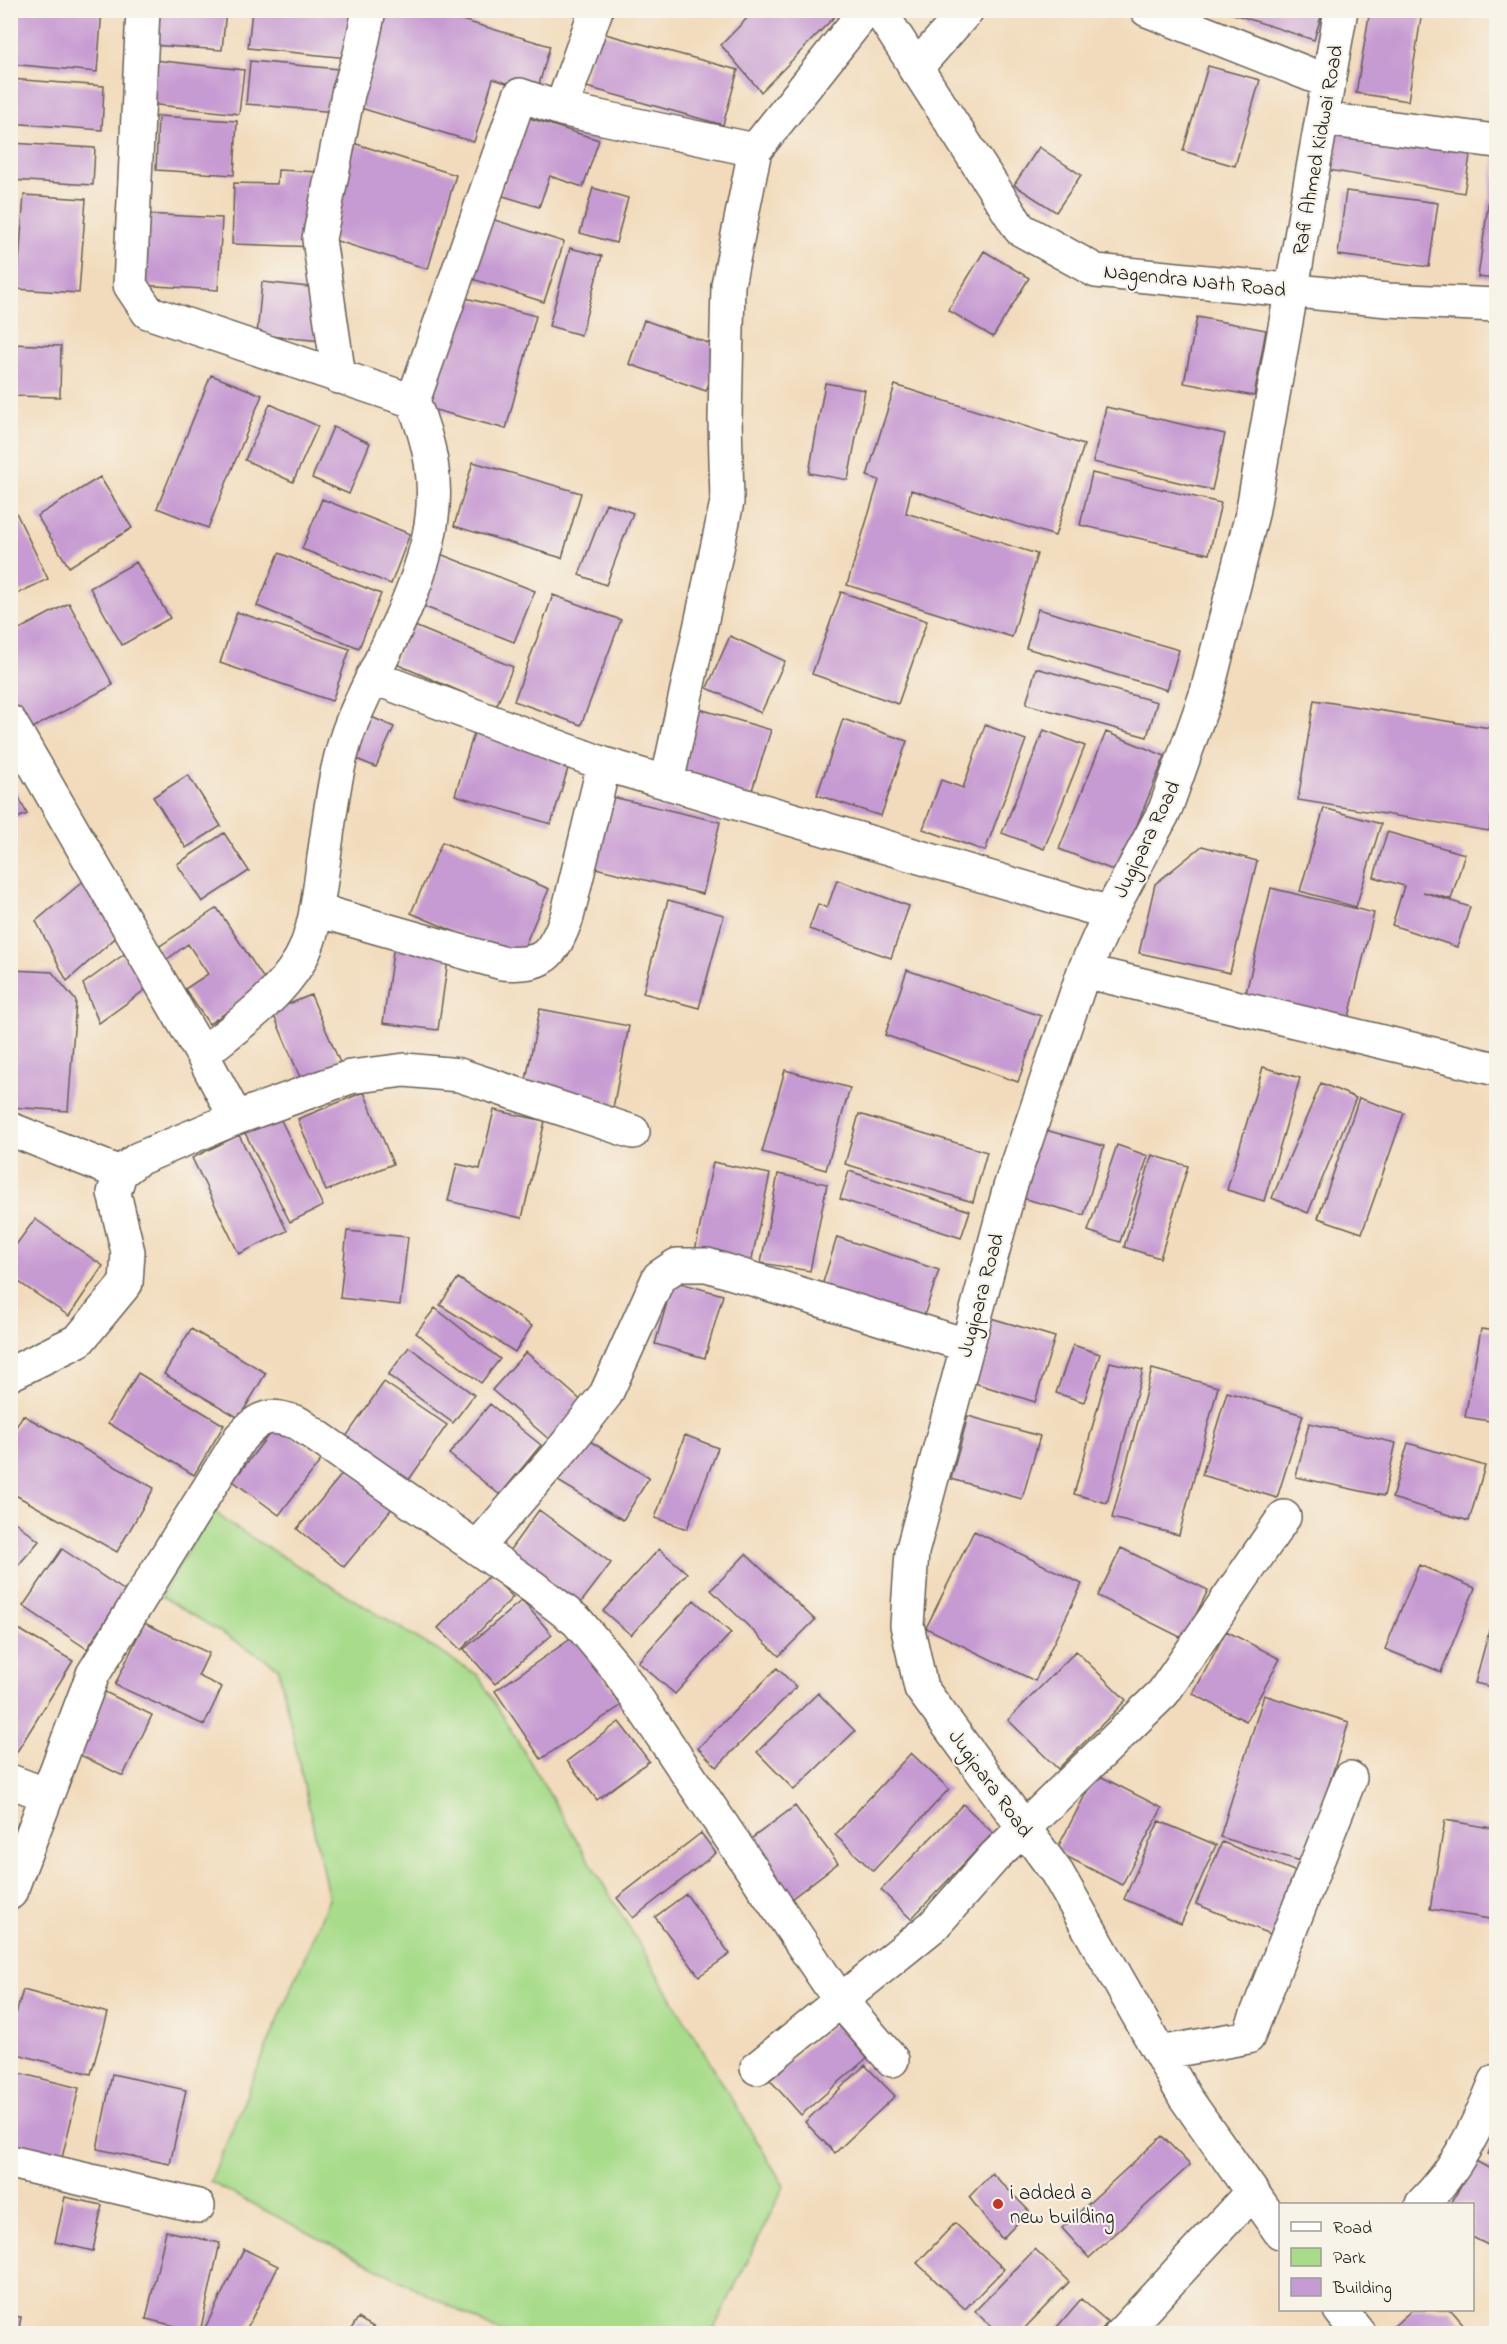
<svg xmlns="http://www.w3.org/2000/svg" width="1507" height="2344" font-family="'Indie Flower',sans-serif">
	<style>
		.green { fill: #a8dc8b; stroke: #627c54; stroke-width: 1.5 }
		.building { fill: #c69ad2 }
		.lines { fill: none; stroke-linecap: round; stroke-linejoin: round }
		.street-casing { stroke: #675f54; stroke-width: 36 }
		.secondary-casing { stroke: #675f54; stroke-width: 36 }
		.street { stroke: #fff; stroke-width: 33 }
		.secondary { stroke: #fff; stroke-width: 33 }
		.poi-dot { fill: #c8321e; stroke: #f7f3e8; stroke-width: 2 }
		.labels { text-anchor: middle; stroke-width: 4.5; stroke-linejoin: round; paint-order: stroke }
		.street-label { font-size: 21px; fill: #1c1c1c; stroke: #f7f3e8 }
		.poi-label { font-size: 21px; fill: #1c1c1c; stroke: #f7f3e8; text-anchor: start }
	</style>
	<rect width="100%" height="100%" fill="#f7f3e8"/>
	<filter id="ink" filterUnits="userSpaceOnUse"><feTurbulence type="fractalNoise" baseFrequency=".0167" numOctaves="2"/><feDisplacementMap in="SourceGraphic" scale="12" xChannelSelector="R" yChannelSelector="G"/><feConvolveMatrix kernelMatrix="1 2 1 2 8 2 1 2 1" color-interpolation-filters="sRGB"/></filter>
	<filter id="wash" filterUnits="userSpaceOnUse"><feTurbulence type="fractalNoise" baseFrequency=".008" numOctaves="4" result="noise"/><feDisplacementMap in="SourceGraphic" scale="24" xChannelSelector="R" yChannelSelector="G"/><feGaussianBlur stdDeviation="1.35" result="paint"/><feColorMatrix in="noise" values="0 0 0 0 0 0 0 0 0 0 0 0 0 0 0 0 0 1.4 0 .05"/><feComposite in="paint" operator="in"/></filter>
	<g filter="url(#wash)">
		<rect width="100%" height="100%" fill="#f2dbbc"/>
		<!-- green -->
		<path class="green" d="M212,1510L234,1527L478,1675L784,2186L712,2333H502L210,2182L329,1899L278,1667L161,1596Z"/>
		<g id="blocks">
			<!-- building -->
			<path class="building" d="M10,10H102L97,72L10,64Z
				M155,10H226L222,50L152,45Z
				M252,10H363L358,59L248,48Z
				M375,10H428L550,46L537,92L493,79L474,142L347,104Z
				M755,10H841L761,92L721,45Z
				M1221,10H1323L1314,40Z
				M1370,10L1422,11L1408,101L1356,93Z
				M1482,10H1496L1495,15Z
				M598,32L738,70L723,125L583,86Z
				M154,60L244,70L239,114L149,104Z
				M250,61L339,69L335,112L246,104Z
				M1208,66L1260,80L1235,166L1183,151Z
				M10,79L104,86L102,130L10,123Z
				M158,116L237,121L234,175L156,170Z
				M526,117L599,140L583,187L550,176L539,207L500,195Z
				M1336,128L1471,150L1464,193L1328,170Z
				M350,142L456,175L428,269L321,236Z
				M10,143L95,148L93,185L10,180Z
				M1039,147L1081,175L1056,212L1014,185Z
				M1495,155H1496V279L1478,277Z
				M278,170L320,172L317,247L232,244L234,183L277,184Z
				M593,188L628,198L616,243L580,233Z
				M1346,191L1438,203L1429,267L1338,255Z
				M24,195L86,199L79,293L17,289Z
				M144,214L222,218L218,290L141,285Z
				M479,215L564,242L544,302L460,275Z
				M570,248L602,256L581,335L549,326Z
				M984,251L1029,278L993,337L948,310Z
				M262,282L327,289L322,341L257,335Z
				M454,295L536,316L506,429L424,407Z
				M1197,317L1266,330L1254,396L1184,383Z
				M644,320L722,348L706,391L629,364Z
				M10,344L61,346L60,397L10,396Z
				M211,375L262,395L208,528L157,508Z
				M825,383L865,390L848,480L809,473Z
				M895,385L1084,445L1055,536L911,490L906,513L1037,554L1012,637L847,585L879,480L867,476Z
				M270,404L318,426L293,482L245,460Z
				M1106,407L1225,434L1212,490L1093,462Z
				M333,427L370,443L349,494L312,478Z
				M473,462L581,493L562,558L454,526Z
				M1092,473L1221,503L1209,554L1080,525Z
				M100,477L132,528L69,567L37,516Z
				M322,499L410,534L391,584L302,549Z
				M10,500L48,579L10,597Z
				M606,503L633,513L606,585L579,575Z
				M279,553L381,594L359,648L257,606Z
				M440,554L535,591L514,642L420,605Z
				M136,562L170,618L122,645L90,588Z
				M841,592L927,621L898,704L812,674Z
				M553,595L621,620L581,725L514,701Z
				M69,603L113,685L29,730L10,696V634Z
				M1038,609L1179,650L1167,690L1026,648Z
				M237,612L350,649L332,701L220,663Z
				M410,624L513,667L496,707L394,663Z
				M730,636L785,661L761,713L707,688Z
				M1036,668L1157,702L1147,737L1026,704Z
				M1314,700L1496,729V789L1489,831L1298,800Z
				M693,707L771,730L748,803L671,780Z
				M367,715L394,727L376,767L349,756Z
				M843,719L907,741L881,816L817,795Z
				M985,725L1026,740L985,851L923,829L941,780L963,788Z
				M1044,730L1085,746L1044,849L1002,833Z
				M1106,732L1165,756L1118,872L1059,849Z
				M474,733L570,762L551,824L455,795Z
				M188,775L221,826L186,848L153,797Z
				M10,779L27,814L10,821Z
				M604,795L720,822L703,894L587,866Z
				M1324,808L1381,824L1356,907L1300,891Z
				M1387,832L1465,854L1451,899L1423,892L1470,907L1457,947L1392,925L1404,886L1374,877Z
				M224,833L249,871L202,902L177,864Z
				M442,842L549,889L519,959L411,913Z
				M1202,846L1257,861L1230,973L1139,953L1155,884Z
				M87,878L122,932L67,981L36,921Z
				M837,880L909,906L891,958L809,929L818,904L827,908Z
				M1271,888L1374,913L1348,1021L1245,997Z
				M668,900L724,915L699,1008L643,993Z
				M217,908L268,985L209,1024L185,989L208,974L188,944L166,960L157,948Z
				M394,945L449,953L438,1030L383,1023Z
				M130,950L153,984L99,1023L83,984Z
				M13,970L52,972L76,1001L68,1111L10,1107Z
				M907,970L1041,1016L1018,1082L885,1035Z
				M311,995L341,1065L302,1082L272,1011Z
				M540,1009L629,1026L612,1113L523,1095Z
				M1263,1067L1300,1078L1264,1201L1227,1190Z
				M785,1070L850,1088L826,1170L762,1152Z
				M1321,1083L1356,1098L1308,1213L1272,1198Z
				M364,1092L393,1164L326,1191L298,1119Z
				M1359,1098L1404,1113L1362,1233L1318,1218Z
				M494,1110L545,1121L522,1218L448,1201L457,1164L480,1169Z
				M278,1114L323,1206L290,1222L244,1131Z
				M859,1114L987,1152L973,1202L845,1164Z
				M1038,1128L1104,1146L1084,1215L1018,1197Z
				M239,1135L287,1231L239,1254L192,1158Z
				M1117,1145L1148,1156L1120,1242L1088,1231Z
				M1152,1155L1188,1166L1160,1258L1124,1247Z
				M713,1162L770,1174L751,1263L695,1251Z
				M849,1171L970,1211L961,1238L840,1199Z
				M778,1174L827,1184L810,1271L761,1263Z
				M35,1219L103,1266L69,1316L10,1276V1253Z
				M347,1231L408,1237L400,1305L340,1298Z
				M837,1237L939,1270L922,1322L821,1289Z
				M458,1278L532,1326L515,1352L440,1305Z
				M673,1281L723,1295L705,1358L655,1344Z
				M435,1308L500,1359L481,1383L416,1333Z
				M984,1316L1055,1337L1035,1402L965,1380Z
				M191,1329L266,1373L239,1418L164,1374Z
				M1481,1329L1496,1331V1422L1465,1417Z
				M1073,1345L1100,1354L1084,1402L1056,1393Z
				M409,1347L474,1395L453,1423L388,1375Z
				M526,1352L584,1403L551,1441L492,1390Z
				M1110,1362L1143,1370L1107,1503L1074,1494Z
				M1152,1369L1218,1387L1179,1535L1112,1518Z
				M138,1373L224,1425L194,1475L108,1423Z
				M384,1382L447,1425L404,1487L341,1444Z
				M1227,1392L1303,1415L1277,1498L1202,1475Z
				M490,1404L541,1445L500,1495L449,1454Z
				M23,1415L154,1488L117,1552L10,1492V1437Z
				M968,1416L1040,1436L1022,1499L951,1479Z
				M1309,1423L1396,1443L1384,1496L1296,1477Z
				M276,1425L322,1459L279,1515L233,1481Z
				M685,1435L718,1448L687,1529L655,1518Z
				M585,1438L649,1478L623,1520L558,1481Z
				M1408,1443L1485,1466L1469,1521L1392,1498Z
				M347,1468L394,1506L344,1567L297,1529Z
				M539,1510L611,1563L577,1608L506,1555Z
				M10,1518L39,1541L10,1575Z
				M974,1531L1082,1584L1035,1681L926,1628Z
				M1121,1548L1208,1590L1184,1639L1098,1596Z
				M62,1549L125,1591L87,1649L23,1606Z
				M659,1549L687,1573L631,1635L603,1611Z
				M746,1554L815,1620L779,1656L711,1590Z
				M1419,1565L1475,1588L1441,1672L1385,1649Z
				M490,1575L513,1597L461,1650L438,1628Z
				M522,1600L552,1635L495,1684L464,1649Z
				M694,1600L731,1633L675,1694L638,1662Z
				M144,1623L209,1653L198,1676L222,1687L204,1725L115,1685Z
				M10,1624L73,1661L15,1755L10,1752Z
				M1490,1627L1496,1629V1688L1475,1683Z
				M1226,1631L1280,1659L1246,1721L1193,1694Z
				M575,1636L622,1705L541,1759L495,1691Z
				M1076,1651L1126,1700L1058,1769L1008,1720Z
				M777,1668L796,1687L717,1767L698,1748Z
				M99,1689L152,1715L123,1776L70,1750Z
				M818,1693L855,1731L794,1790L757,1752Z
				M1264,1695L1349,1722L1304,1862L1220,1837Z
				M619,1722L649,1761L597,1800L567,1761Z
				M911,1753L949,1789L873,1871L835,1835Z
				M1096,1774L1162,1808L1122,1885L1056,1851Z
				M963,1804L993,1833L911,1919L881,1890Z
				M795,1806L838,1863L787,1902L743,1845Z
				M1445,1820L1496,1829V1920L1430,1909Z
				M1159,1821L1216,1845L1181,1924L1124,1899Z
				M701,1833L716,1853L633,1918L617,1898Z
				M1222,1842L1304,1875L1278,1937L1196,1904Z
				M686,1894L730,1954L699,1976L655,1917Z
				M23,1990L108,2013L91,2074L10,2052V2034Z
				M836,2022L867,2058L801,2115L770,2080Z
				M865,2065L895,2096L835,2153L805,2122Z
				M15,2072L79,2088L62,2158L10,2145V2091Z
				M112,2074L186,2090L170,2164L97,2149Z
				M1162,2136L1190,2165L1089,2258L1062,2228Z
				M1496,2137V2158L1488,2154Z
				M1474,2160L1496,2172V2249L1472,2237V2204H1451Z
				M992,2173L1029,2211L1002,2239L969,2197Z
				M65,2197L102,2205L93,2251L55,2242Z
				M955,2223L1004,2269L965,2309L917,2263Z
				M166,2231L220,2243L200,2332L146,2319Z
				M244,2249L278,2266L244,2334H202Z
				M1035,2249L1069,2282L1019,2334H998L975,2311Z
				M1081,2299L1108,2322L1098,2334H1051Z
				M1412,2310H1451L1465,2326L1457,2334H1385Z
				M10,2316L21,2317L18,2334H10Z
				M358,2318L385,2334H348Z"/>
		</g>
	</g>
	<g filter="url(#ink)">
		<use href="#blocks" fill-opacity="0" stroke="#675f54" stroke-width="1.5"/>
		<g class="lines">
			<defs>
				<path id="street" d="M143,10L130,285L148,312L413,401L520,95L561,109L755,150L866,10
					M1147,10L1329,82
					M915,69L967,10
					M561,109L596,10
					M1323,119L1496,141
					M339,377L319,239L348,94L360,54L369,10
					M372,677L604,764L1110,913
					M10,722L202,1054L236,1118
					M667,783L727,502L725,419L728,285L755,150
					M316,910L502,963C544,966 552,956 567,917L604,764
					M1084,971L1496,1069
					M202,1054C237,1026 277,999 300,960C317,930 320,884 325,850C331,808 336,761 352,722C379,658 420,594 431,525C438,479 430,443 413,401
					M10,1129L120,1173
					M10,1374L79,1340L126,1283L128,1252L114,1193L120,1173L138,1159L236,1118L350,1077L405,1070L459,1075L633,1132
					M477,1548L567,1444L606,1394L659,1277L677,1265H707L966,1345
					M10,1781L47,1795
					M10,1893L93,1674L240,1438C261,1415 269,1413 298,1423L533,1587L577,1621L617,1669L839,1999L892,2060
					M1160,2053L1248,2037L1350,1778
					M757,2068L933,1926L996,1855L1163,1693L1284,1517
					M10,2162L198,2206
					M1422,2204C1458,2168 1477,2128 1496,2081
					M1280,2232L1185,2097L1057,1873L921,1688L907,1625L912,1552L1010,1187L1084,971L1110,913L1165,810L1207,692L1252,514L1341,10
					M1340,2310L1359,2334
					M1121,2334L1251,2193"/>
				<path id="secondary" d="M879,10L1020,229L1096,271L1388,300L1496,305"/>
			</defs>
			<!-- street casing -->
			<use href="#street" class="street-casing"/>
			<!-- secondary casing -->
			<use href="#secondary" class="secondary-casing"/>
			<!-- street -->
			<use href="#street" class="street"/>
			<!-- secondary -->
			<use href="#secondary" class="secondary"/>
		</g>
	</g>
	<!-- markers -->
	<circle class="poi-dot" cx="998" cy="2204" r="6"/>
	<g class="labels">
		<!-- street labels -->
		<g class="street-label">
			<text transform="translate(1317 150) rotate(-80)" y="7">Rafi Ahmed Kidwai Road</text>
			<text transform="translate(1195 280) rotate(6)" y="7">Nagendra Nath Road</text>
			<text transform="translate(1146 839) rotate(-64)" y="7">Jugipara Road</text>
			<text transform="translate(980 1295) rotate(-75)" y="7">Jugipara Road</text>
			<text transform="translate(991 1783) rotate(54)" y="7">Jugipara Road</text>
		</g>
		<!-- poi labels -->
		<g class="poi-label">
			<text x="1010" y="2199">i added a<tspan x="1010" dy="24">new building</tspan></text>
		</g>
	</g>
	<!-- margin -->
	<rect width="1507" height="2344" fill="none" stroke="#f7f3e8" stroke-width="36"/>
	<!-- legend -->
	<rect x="1279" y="2203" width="195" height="108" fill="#f7f3e8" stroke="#9f9d96" stroke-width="1.5"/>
	<rect x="1291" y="2222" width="30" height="9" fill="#ffffff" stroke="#9f9d96" stroke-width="1.5"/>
	<text x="1333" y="2233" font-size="18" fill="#1c1c1c">Road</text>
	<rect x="1291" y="2248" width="30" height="18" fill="#a8dc8b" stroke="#9f9d96" stroke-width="1.5"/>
	<text x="1333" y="2263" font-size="18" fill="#1c1c1c">Park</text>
	<rect x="1291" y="2278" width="30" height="18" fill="#c69ad2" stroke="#9f9d96" stroke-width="1.5"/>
	<text x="1333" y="2293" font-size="18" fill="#1c1c1c">Building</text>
</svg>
